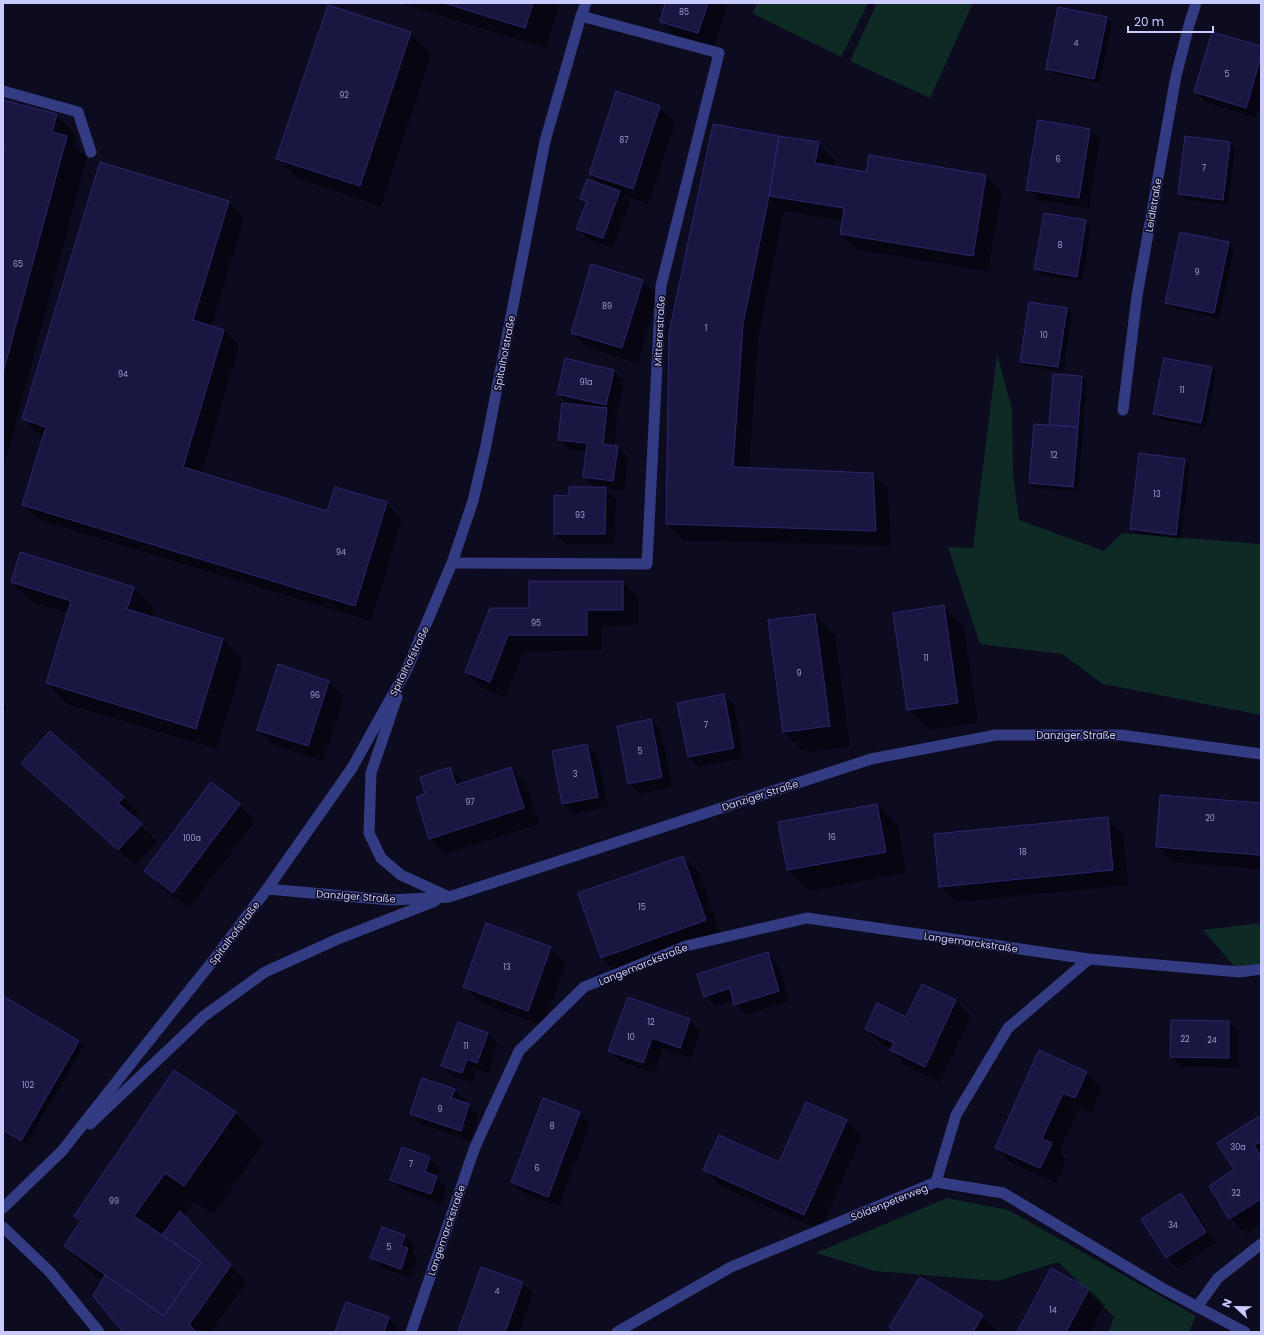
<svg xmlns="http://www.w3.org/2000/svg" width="1264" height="1335" font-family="Poppins,sans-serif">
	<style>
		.green { fill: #0e2a25 }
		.shadow { fill: #0007 }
		.building { fill: #191642; stroke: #2b276f }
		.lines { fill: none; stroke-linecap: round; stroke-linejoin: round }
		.service { stroke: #333b82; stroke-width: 11 }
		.minor { stroke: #333b82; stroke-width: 11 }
		.tertiary { stroke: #333b82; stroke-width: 11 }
		.labels { text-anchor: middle; stroke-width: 3; stroke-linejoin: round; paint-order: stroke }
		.number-label { font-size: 8px; fill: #9e9ed0 }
		.street-label { font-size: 10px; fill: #cacbff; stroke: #0c0b20 }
	</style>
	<rect width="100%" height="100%" fill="#0c0b20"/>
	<!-- green -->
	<path class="green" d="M757,3H868L841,57L752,13Z
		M877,3H973L930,98L850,61Z
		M997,354L1012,409L1013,474L1019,520L1104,551L1122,533L1261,544V715L1103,684L1062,654L980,644L948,547L973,548Z
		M1261,923V969L1239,972L1203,930Z
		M947,1198L1008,1210L1196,1316L1189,1332H1108L1114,1317L1058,1262L997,1281L875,1271L816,1253Z"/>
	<!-- shadow -->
	<path class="shadow" d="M400,3H560L546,48Z
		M666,3H728L714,48L676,37L661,21Z
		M1059,9L1107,18L1112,23L1099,83L1052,73L1047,68Z
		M410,33L431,54L381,206L298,179L278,158Z
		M1261,47V102L1256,118L1205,102L1195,92Z
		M3,101L56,115L77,136L74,145L87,157L5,463H3Z
		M659,106L675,122L649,204L623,195L630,202L613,248L588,239L577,229L587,204L581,198L601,185L590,174Z
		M1038,121L1090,130L1100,140L1089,208L1038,200L1027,189Z
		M714,125L818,143L834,159L833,167L867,173L986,176L1002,192L988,271L856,249L841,234L843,221L784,211L758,340L749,469L872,474L888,489L891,546L683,540L667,524Z
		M1230,143L1235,148L1228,205L1184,199L1179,194Z
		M228,202L244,218L211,327L224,330L239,346L201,474L328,512L386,503L402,519L371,621L39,520L23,505L44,436L39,435L23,419Z
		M1045,214L1086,221L1091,226L1082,281L1040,274L1035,269Z
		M1229,243L1234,248L1219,318L1172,308L1167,303Z
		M642,280L658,296L638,363L588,348L572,332Z
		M1067,309L1072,314L1063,372L1026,366L1021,361Z
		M1211,367L1216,372L1206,428L1159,419L1154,414Z
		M614,370L624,381L617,415L612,414L617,420L614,446L617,447L628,457L624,491L605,488L616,499L615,544H565L555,533L570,497L595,488L584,476L587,452L569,450L559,439L569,404L558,394Z
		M1054,375L1082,377L1087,382L1078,491L1035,488L1030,483L1050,426Z
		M1140,455L1185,460L1190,465L1181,539L1136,533L1131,528Z
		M12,582L134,588L154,608L151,618L223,640L243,661L217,749L67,704L47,683L68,613L32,602Z
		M623,582L638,598V625L602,626V650L524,651L505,697L482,688L466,672L530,609Z
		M943,606L964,627L978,723L929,730L908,709Z
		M815,615L835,636L850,746L805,753L784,732L769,621Z
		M328,682L344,697L323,761L274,745L258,730Z
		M724,695L734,705L744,758L699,767L688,757Z
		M3,703L7,707L3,719Z
		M651,720L661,731L672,787L639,794L629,783Z
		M587,745L597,756L608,807L573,814L563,804Z
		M23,763L123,797L139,813L134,819L157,841L135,865L38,779Z
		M449,768L465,783L511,768L526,784L539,824L445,854L430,838L426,794Z
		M211,783L240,805L255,821L189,908L161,887L145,871Z
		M1261,804V869L1173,862L1157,846Z
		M877,805L898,826L906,873L809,891L788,870L780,823Z
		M1107,818L1123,834L1128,885L956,902L940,886Z
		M683,857L699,872L721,936L617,973L602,958Z
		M550,948L566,964L543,1026L480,1002L464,986Z
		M767,953L778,964L789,1001L746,1015L733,1001L715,1006L705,996Z
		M3,997L79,1041L84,1046L26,1145L3,1131Z
		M628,998L690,1020L700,1031L691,1058L663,1048L654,1073L620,1061L610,1050Z
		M956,1001L971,1016L940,1082L907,1066L891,1050L892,1049L881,1044L866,1029L906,1018Z
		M1229,1022L1239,1032V1068L1181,1067L1171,1056Z
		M488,1034L498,1044L488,1073L477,1069L472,1083L453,1076L442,1066Z
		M1086,1073L1102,1088L1091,1113L1079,1108L1059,1152L1067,1159L1056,1183L1012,1163L996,1148Z
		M454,1090L465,1100L464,1103L469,1105L479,1116L471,1141L421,1124L411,1114Z
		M543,1099L580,1113L590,1124L559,1206L522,1193L512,1182Z
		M235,1113L264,1142L214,1214L194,1201L184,1216L246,1282L211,1332H125L103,1281L94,1275L65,1246L82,1222L75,1216Z
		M1261,1117V1224L1246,1234L1230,1218L1235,1170Z
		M846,1121L862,1136L820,1230L720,1186L705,1170L780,1164Z
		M429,1158L440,1168L437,1177L447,1188L442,1204L402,1190L391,1179Z
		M1181,1194L1192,1205L1216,1243L1177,1268L1167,1257Z
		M382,1228L405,1236L415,1246L412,1254L418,1260L411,1278L382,1268L371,1257Z
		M1051,1269L1089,1289L1105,1305L1090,1332H1018Z
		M522,1283L533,1293L519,1332H459Z
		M982,1316L998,1332H895L890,1327Z
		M388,1318L399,1329L398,1332H336Z"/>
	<!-- building -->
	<path class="building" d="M444,3H533L525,28Z
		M665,3H708L698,33L660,22Z
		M328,5L411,32L360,186L276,159Z
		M1058,7L1107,17L1094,79L1046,69Z
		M1212,32L1261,46V56L1246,108L1194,92Z
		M616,91L660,106L633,189L589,174Z
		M3,100L57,114L52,132L67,136L3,373V154L6,145L3,144Z
		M1038,120L1090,129L1079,198L1026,190Z
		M713,124L779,136L769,196L743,324L733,467L873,473L876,531L666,524L669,333Z
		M779,136L819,142L815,163L866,172L869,155L986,175L973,256L840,234L844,208L769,196Z
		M1185,136L1230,142L1223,200L1178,194Z
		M100,162L229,201L193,320L224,330L183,467L327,511L335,487L387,502L355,606L22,505L46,427L22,419Z
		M587,179L620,191L603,238L576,229L587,201L580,199Z
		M1044,213L1086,220L1077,277L1034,269Z
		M1180,232L1229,242L1214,313L1165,303Z
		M591,264L643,280L622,348L571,333Z
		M1029,302L1067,308L1058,367L1020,362Z
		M565,358L614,370L606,405L557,394Z
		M1164,358L1212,367L1201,423L1153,414Z
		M1053,374L1082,376L1078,427L1049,425Z
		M562,403L607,408L603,444L618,446L613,481L583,477L587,443L558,440Z
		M1034,424L1078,427L1073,487L1029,483Z
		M1139,453L1185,459L1176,535L1130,529Z
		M569,487H606L605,534H554V495L569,496Z
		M20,552L134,587L127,609L223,639L196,729L46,683L71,601L11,582Z
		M529,581H623V610H587V635H508L490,682L465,672L490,608H529Z
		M944,605L958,703L907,710L893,613Z
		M815,614L830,726L783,732L768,620Z
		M278,664L329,681L308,746L257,730Z
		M724,694L734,748L688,757L677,703Z
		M651,719L662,777L628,784L617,726Z
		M50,731L124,797L118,803L142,824L118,850L21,763Z
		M587,744L598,797L562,804L552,751Z
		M450,767L456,785L511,767L524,808L429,839L416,797L425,794L420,777Z
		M211,782L240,804L173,893L144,871Z
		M1160,795L1261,803V855L1156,847Z
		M877,804L886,852L787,870L778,822Z
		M1108,817L1113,870L939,887L934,834Z
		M683,856L706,920L601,958L578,893Z
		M486,923L551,947L528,1011L463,987Z
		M768,952L779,991L734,1005L730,988L704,997L697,974Z
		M922,984L956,1000L925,1067L890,1050L894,1043L865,1029L877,1003L906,1017Z
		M3,996L79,1041L21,1141L3,1130Z
		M628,997L690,1019L680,1048L652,1038L643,1063L608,1051Z
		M1171,1020L1229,1021V1058L1170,1057Z
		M458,1022L488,1033L477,1063L467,1059L462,1073L441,1066Z
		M1039,1050L1087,1072L1075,1098L1063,1093L1042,1139L1052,1143L1040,1168L995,1148Z
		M174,1070L236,1112L184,1186L165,1173L134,1216L201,1262L164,1316L64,1246L81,1221L74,1216Z
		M422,1078L455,1089L451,1098L469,1104L461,1131L410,1114Z
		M543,1098L580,1112L548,1197L511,1182Z
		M806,1102L847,1120L804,1215L703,1170L719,1135L779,1162Z
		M1261,1115V1141L1254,1145L1261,1156V1199L1229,1219L1209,1186L1234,1169L1217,1143Z
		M402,1147L430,1157L425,1172L437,1176L431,1194L390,1180Z
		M1181,1193L1206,1232L1166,1258L1141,1219Z
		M180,1211L231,1265L189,1325L197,1332H123L93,1296L105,1275L164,1316L201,1262L162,1235Z
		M382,1227L405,1235L401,1246L408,1248L401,1269L370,1258Z
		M481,1267L523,1282L505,1332H458Z
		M1051,1268L1089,1289L1066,1332H1017Z
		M920,1277L983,1315L973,1332H896L889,1327Z
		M346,1302L389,1317L384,1332H335Z"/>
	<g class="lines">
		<!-- service -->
		<path class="service" d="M3,91L78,112L91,152"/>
		<!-- minor -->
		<path class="minor" d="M1123,410L1137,296L1176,76L1189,25L1196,3
			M452,563L647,564L661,286L719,53L581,16
			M936,1182L956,1115L1008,1028L1089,959
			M3,1227L50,1272L99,1332
			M1197,1307L1218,1278L1261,1244
			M411,1332L475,1147L519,1051L584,987L686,946L807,918L1089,959L1239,972L1261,969
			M617,1332L731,1267L936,1182L1003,1193L1162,1288L1245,1332"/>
		<!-- tertiary -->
		<path class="tertiary" d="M397,697L371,773L369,833L381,858L401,875L447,896
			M267,889L390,900L449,897L871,759L996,735H1121L1261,754
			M90,1124L204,1016L265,972L340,938L435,901
			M3,1208L62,1151L140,1052L212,962L267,889L352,768L407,669L452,563L473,501L485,450L545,141L581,16L586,3"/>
	</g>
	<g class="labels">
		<!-- number labels -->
		<g class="number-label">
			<text x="684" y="15">85</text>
			<text x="1076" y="46">4</text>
			<text x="1227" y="77">5</text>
			<text x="344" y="98">92</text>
			<text x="624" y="143">87</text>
			<text x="1058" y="162">6</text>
			<text x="1204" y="171">7</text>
			<text x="1060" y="248">8</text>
			<text x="18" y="267">65</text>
			<text x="1197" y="275">9</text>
			<text x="607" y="309">89</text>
			<text x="706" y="331">1</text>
			<text x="1044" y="338">10</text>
			<text x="123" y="377">94</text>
			<text x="586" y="385">91a</text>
			<text x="1182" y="393">11</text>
			<text x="1054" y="458">12</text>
			<text x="1157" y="497">13</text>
			<text x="580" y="518">93</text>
			<text x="341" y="555">94</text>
			<text x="536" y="626">95</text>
			<text x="926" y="661">11</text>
			<text x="799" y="676">9</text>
			<text x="315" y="698">96</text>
			<text x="706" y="728">7</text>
			<text x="640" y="754">5</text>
			<text x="575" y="777">3</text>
			<text x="470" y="805">97</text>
			<text x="1210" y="821">20</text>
			<text x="832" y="840">16</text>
			<text x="192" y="841">100a</text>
			<text x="1023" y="855">18</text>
			<text x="642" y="910">15</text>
			<text x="507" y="970">13</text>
			<text x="651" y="1025">12</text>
			<text x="631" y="1040">10</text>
			<text x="1185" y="1042">22</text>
			<text x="1212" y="1043">24</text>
			<text x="466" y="1049">11</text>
			<text x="28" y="1088">102</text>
			<text x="440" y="1112">9</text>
			<text x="552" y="1129">8</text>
			<text x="1238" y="1150">30a</text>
			<text x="411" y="1167">7</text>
			<text x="537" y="1171">6</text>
			<text x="1236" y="1196">32</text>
			<text x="114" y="1204">99</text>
			<text x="1173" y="1228">34</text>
			<text x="389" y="1250">5</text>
			<text x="497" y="1294">4</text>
			<text x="1053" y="1313">14</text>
		</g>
		<!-- street labels -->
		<g class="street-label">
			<text transform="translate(1153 205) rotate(-80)" y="4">Leidlstraße</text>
			<text transform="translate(659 331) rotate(-87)" y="4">Mittererstraße</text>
			<text transform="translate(504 353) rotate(-79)" y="4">Spitalhofstraße</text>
			<text transform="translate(409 661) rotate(-64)" y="4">Spitalhofstraße</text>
			<text x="1076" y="739">Danziger Straße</text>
			<text transform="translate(760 795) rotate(-18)" y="4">Danziger Straße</text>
			<text transform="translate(356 896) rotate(4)" y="4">Danziger Straße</text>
			<text transform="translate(234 933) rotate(-53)" y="4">Spitalhofstraße</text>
			<text transform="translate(971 942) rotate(8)" y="4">Langemarckstraße</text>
			<text transform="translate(643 964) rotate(-22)" y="4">Langemarckstraße</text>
			<text transform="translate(889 1202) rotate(-22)" y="4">Söldenpeterweg</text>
			<text transform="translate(446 1230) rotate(-71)" y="4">Langemarckstraße</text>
		</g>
	</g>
	<!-- border -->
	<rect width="1264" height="1335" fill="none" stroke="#cacbff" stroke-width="8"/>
	<!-- north arrow -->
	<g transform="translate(1236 1307) rotate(292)" stroke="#0c0b20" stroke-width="3" paint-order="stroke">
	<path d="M0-3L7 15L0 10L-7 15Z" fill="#cacbff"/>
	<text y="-6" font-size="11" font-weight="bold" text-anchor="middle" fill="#cacbff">N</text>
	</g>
	<!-- scale -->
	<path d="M1128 26v6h85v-6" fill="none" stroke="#cacbff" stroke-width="2"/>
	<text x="1134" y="26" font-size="12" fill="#cacbff" stroke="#0c0b20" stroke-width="3" paint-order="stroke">20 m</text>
</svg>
